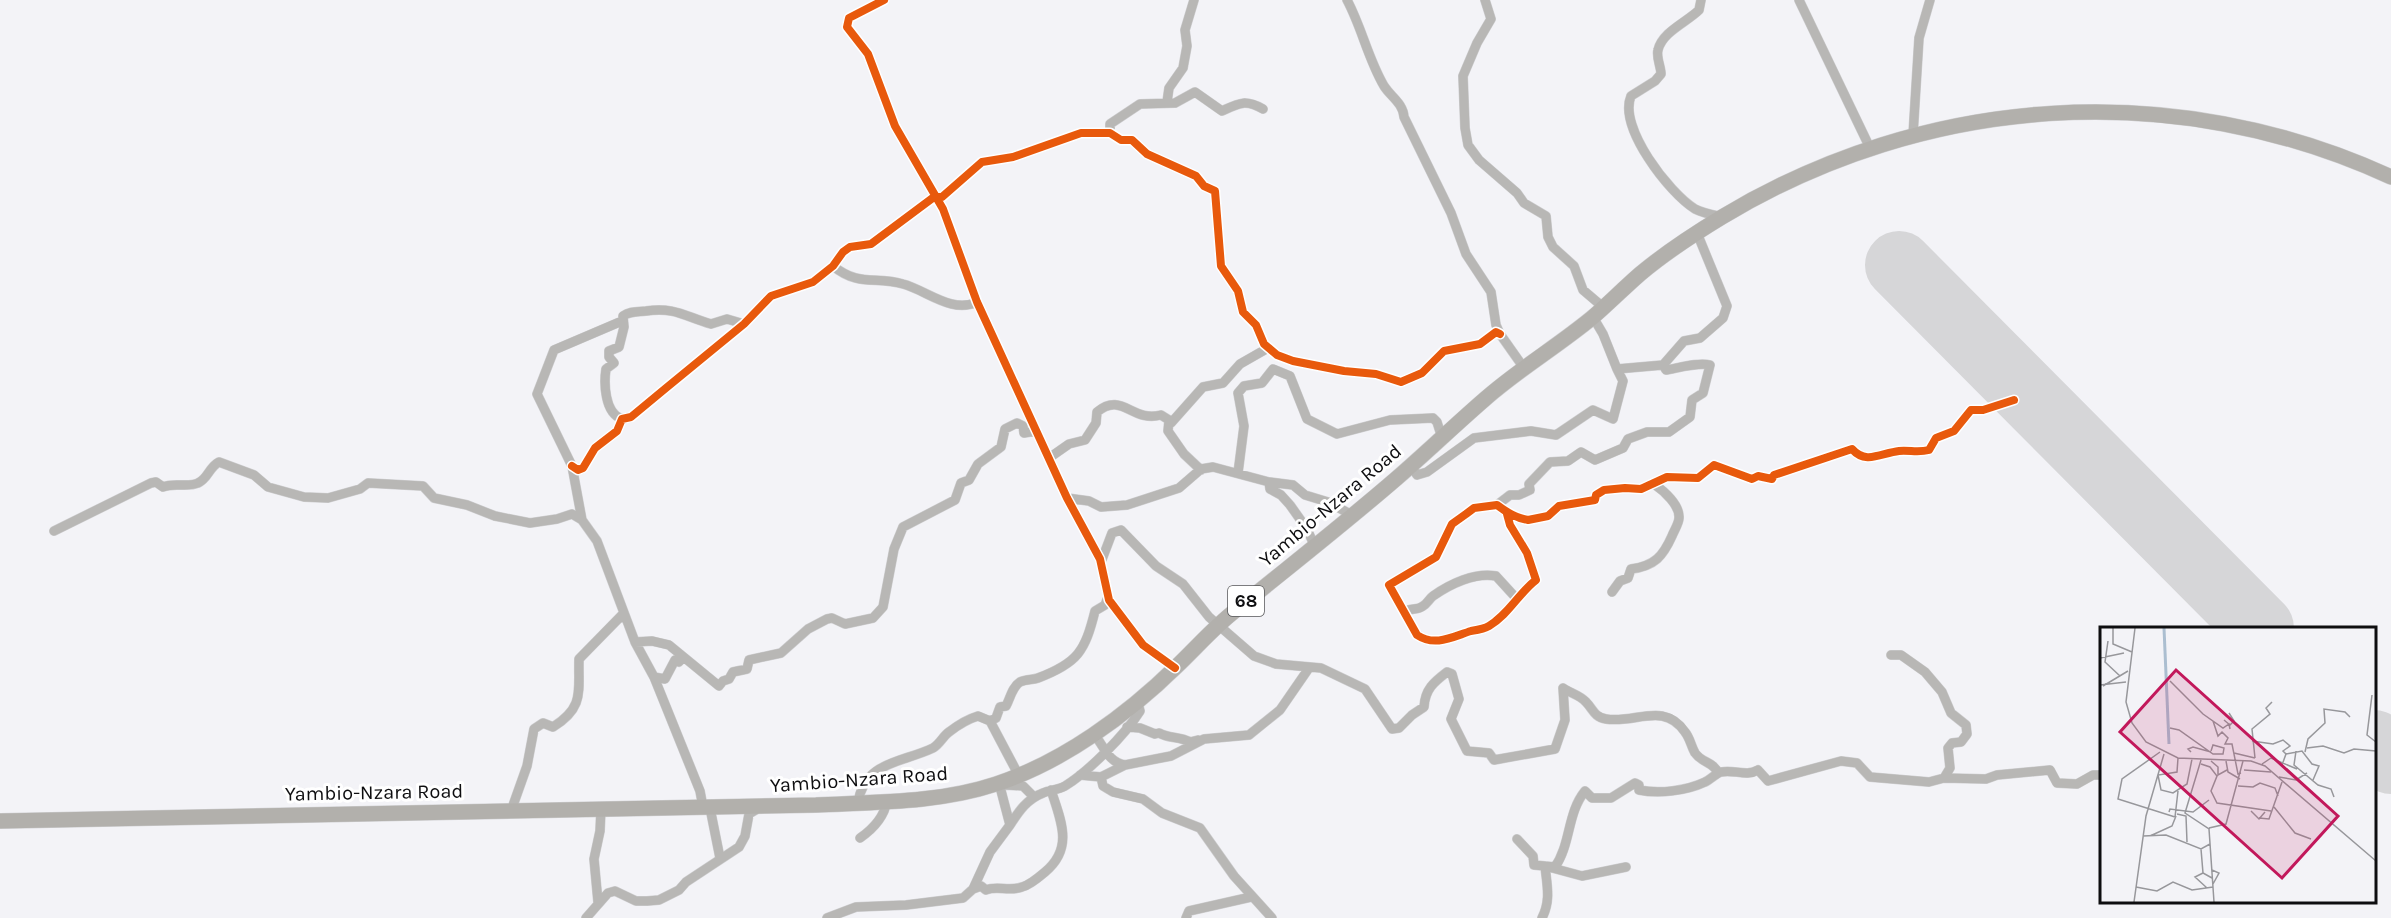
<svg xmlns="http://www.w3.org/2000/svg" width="2391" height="918" font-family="Karla,sans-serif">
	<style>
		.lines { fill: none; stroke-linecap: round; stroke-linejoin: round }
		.runway { stroke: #d6d6d8; stroke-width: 68 }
		.street-casing { stroke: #cfcfd1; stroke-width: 10 }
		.primary-casing { stroke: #cfcfd1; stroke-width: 16 }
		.street { stroke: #b8b7b5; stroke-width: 9 }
		.primary { stroke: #b2b0ac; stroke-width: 15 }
		.cycleway-casing { stroke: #fff; stroke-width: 11 }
		.cycleway { stroke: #e8590c; stroke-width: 8 }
		.labels { text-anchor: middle; stroke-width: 6; stroke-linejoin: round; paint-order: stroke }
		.shield { fill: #fff; stroke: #565658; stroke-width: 1.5 }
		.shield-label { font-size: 18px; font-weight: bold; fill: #0e0e10 }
		.street-label { font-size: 20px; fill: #0e0e10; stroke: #fff }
		.inset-river { fill: none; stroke: #abbed0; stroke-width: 3 }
		.inset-road { fill: none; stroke: #97979b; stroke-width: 1.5 }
		.view { fill: #c2185b; fill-opacity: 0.15; stroke: #c2185b; stroke-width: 3 }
		.inset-edge { fill: none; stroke: #0e0e10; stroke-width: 3 }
	</style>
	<rect width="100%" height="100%" fill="#f3f3f7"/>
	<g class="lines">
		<!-- runway -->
		<path class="runway" d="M1899,265L2260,628
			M2374,744L2391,760"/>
		<defs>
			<path id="street" d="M884,0L849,18L847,27L868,54L895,126L943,209L977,302L1067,498L1100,559L1109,600L1143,645L1175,668
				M1347,0C1362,28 1368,59 1384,86C1391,97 1403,103 1404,117L1451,213L1466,254L1491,292L1496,325L1500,334L1524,368
				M1485,0L1491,19L1477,43L1463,76L1465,128L1468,145L1479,160L1517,193L1524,203L1546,216L1548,237L1553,247L1574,266L1583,290L1603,307
				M1701,0L1699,10C1687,22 1662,32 1658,50C1656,57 1661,67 1661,74L1655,81L1631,96C1618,127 1669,193 1695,209C1703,213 1713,215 1722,217
				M1799,0L1870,148
				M1167,102L1169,88L1183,68L1187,46L1185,30L1194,0
				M1110,133V124L1140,104L1175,103L1195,92L1222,111C1239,103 1245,99 1263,109
				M1913,135L1919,38L1930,0
				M833,266C859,287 875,276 903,284C926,290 952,314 977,302
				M1593,317L1603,334L1617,369L1663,365L1684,341L1700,338L1723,318L1727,306L1697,233
				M622,321L554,350L537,394L572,466L582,520L597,541L635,642L654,677L700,791L703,807
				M622,419C604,413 604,382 606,369L614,363L609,357V351L619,347L624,327L623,316C630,311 637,312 646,311C675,307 684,316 711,324L727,319L744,324
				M1171,423L1203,387L1223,383L1240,364L1268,348
				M1049,458L1069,444L1085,440L1096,423L1097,412C1122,391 1132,423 1161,415L1169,420L1168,431L1184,454L1201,470
				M572,466L578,470L583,468L595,448L617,431L622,419L631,417L666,388L744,324L771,296L813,282L833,266L843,252L850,247L871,244L934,197H942L982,162L1013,157L1081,133H1110L1121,140H1132L1147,154L1196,176L1204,186L1215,191L1221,266L1238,291L1243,312L1256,325L1264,344L1277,355L1293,361L1344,371L1376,374L1401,382L1422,373L1444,351L1480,344L1496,332L1500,334
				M1411,466L1417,475L1427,472L1474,438L1531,431L1556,435L1593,410L1613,419L1623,381L1617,369
				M1238,473L1244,426L1238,393L1244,386L1262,383L1273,369L1290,376L1307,419L1337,434L1390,420L1433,418L1437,422L1442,438
				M1269,482L1293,485L1305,495L1328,502L1352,515
				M1067,498L1089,501L1101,507L1127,505L1179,488L1201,469L1213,467L1269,482L1270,489L1281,495L1290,505L1307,529L1315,547
				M1497,505L1510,495H1519L1530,490L1529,484L1550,462L1568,461L1581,452L1595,460L1623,448L1628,439L1647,432H1669L1690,417L1692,400L1703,393L1710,365C1699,362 1678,368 1666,370L1663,365
				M1507,514L1510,525L1527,553L1536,580C1519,593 1508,615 1489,626C1484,629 1477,630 1471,631C1452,637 1435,647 1417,635L1389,585L1436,557L1452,524L1466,514L1474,508L1497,505C1506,512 1516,518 1528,520L1548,516L1559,506L1595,500L1596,495L1604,490L1625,488L1641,489L1667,477L1698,478L1714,465L1752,479L1758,476L1772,479L1774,475L1852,449C1866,465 1881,453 1899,451C1910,450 1918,453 1929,450L1936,438L1954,431L1971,410H1983L2014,400
				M54,531L151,483L156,482L163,487C175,482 187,488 198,483C208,479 209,467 219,462L254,475L268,487L304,497L328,498L360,489L368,483L423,486L434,498L467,505L495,516L530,523L557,519L572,514L582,520
				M1101,562L1112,533L1121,530L1156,566L1183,584L1209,617L1254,656L1276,664L1321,668L1365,689L1392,729L1399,728L1412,715L1424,707C1425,689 1434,682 1447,672L1452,674L1459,699L1451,719L1467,751L1489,753L1494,760L1555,749L1565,720L1563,688C1570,693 1580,695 1586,702C1593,709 1594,717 1606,719C1635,724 1664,701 1685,732C1690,738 1691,746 1695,753C1702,763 1714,762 1718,773
				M1612,592L1620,581L1628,578L1631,569C1655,566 1663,556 1672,536C1674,531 1679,523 1679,518C1680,505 1664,491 1654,484
				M1405,612C1411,607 1417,611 1423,606C1427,604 1429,599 1433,596C1450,584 1475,572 1496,576L1517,599
				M635,642L652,641L669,645L719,686L723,681L729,679L733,672L747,669L749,660L781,653L808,629L827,619L832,618L845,624L873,618L883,607L894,549L903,527L955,500L961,483L969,480L978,464L1001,447L1005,429L1017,423L1023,426L1024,433L1036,431
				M1891,655H1901L1925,672L1942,692L1951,713L1966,725L1967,734L1961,742L1952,743L1948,748L1950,768L1944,778
				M654,677L665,679L675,660L679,662L683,657
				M990,721L1018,774
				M1127,727L1140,728L1155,734L1159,733C1170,739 1179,736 1190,742L1198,740
				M1093,733C1104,745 1107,762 1125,765
				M1080,775L1101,777L1125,765L1171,756L1204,739L1249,735L1280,710L1309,668
				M1101,777L1103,786L1113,792L1143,799L1162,813L1200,828L1234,876L1272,918
				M1006,785L1023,786L1034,797
				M858,803C864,761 902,763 933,748C940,744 943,736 949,732C958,725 968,719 978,716L990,721L996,718L1000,707L1006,706C1010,699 1012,687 1020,682C1026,679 1033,680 1038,678C1078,663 1085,651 1095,611L1105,605L1108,597
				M710,808L720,858
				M511,811L527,766L534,729L543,723L553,727C585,707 578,691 579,659L624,613
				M1010,825C1019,811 1027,799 1043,793C1050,790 1058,790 1065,786C1088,772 1125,735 1140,711L1137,699
				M860,838C873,829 884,818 887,801
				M1517,839L1533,856L1534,865L1555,867C1571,844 1567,813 1585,791L1592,798H1611L1635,783L1639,785V790C1659,794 1686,791 1705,782C1710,780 1715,774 1721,772C1734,769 1746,777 1758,770L1768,781L1841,761L1857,763L1870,777L1929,782L1944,778L1986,779L1997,775L2050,770L2057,783L2077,784L2093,775H2102
				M973,889L981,886L986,890C997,885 1009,892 1022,887C1030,885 1038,878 1045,872C1074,848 1061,821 1051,790
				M598,902L594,859L600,831L601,809
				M586,918L608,893L615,891L636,901H647L659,900L679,890L686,882L739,847L745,836L749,814L759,808
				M827,918L856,907L906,905L963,898L973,889L990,852L1010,825L999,783
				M1186,918L1189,911L1251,897
				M1542,918C1551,900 1547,886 1545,866L1582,876L1626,867"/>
			<path id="primary" d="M0,821L816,805C876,802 939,803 996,784C1063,762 1127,715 1177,666C1197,647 1214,627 1236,610C1290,566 1345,523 1397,478C1427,452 1455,425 1485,399C1519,369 1558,346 1593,317C1609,303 1624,288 1640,274C1665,253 1694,234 1722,217C1926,94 2174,77 2391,177"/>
		</defs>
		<!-- street casing -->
		<use href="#street" class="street-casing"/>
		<!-- primary casing -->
		<use href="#primary" class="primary-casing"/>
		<!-- street -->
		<use href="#street" class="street"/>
		<!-- primary -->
		<use href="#primary" class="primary"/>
		<defs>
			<path id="cycleway" d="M884,0L849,18L847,27L868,54L895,126L943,209L977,302L1067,498L1100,559L1109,600L1143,645L1175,668
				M572,466L578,470L583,468L595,448L617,431L622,419L631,417L666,388L744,324L771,296L813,282L833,266L843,252L850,247L871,244L934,197H942L982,162L1013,157L1081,133H1110L1121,140H1132L1147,154L1196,176L1204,186L1215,191L1221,266L1238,291L1243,312L1256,325L1264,344L1277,355L1293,361L1344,371L1376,374L1401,382L1422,373L1444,351L1480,344L1496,332L1500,334
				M1507,514L1510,525L1527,553L1536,580C1519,593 1508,615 1489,626C1484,629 1477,630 1471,631C1452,637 1435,647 1417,635L1389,585L1436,557L1452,524L1466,514L1474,508L1497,505C1506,512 1516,518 1528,520L1548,516L1559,506L1595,500L1596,495L1604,490L1625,488L1641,489L1667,477L1698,478L1714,465L1752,479L1758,476L1772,479L1774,475L1852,449C1866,465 1881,453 1899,451C1910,450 1918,453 1929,450L1936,438L1954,431L1971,410H1983L2014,400"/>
		</defs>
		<!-- cycleway casing -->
		<use href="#cycleway" class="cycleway-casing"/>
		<!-- cycleway -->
		<use href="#cycleway" class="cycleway"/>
	</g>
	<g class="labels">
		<!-- shield labels -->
		<rect class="shield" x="1228" y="586" width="36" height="30" rx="4.5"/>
		<g class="shield-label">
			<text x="1246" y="607">68</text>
		</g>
		<!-- street labels -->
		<g class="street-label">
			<text transform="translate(1330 505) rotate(-40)" y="7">Yambio-Nzara Road</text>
			<text transform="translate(859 779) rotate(-4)" y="7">Yambio-Nzara Road</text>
			<text transform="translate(374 792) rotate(-1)" y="7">Yambio-Nzara Road</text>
		</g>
	</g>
	<!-- overview -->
	<g transform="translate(2100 627)">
		<rect width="276" height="276" fill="#f3f3f7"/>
		<path class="inset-river" d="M64,1L69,117"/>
		<path class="inset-road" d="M13,1V17L32,25M35,1L26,75L32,96L46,115L78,131L151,134L165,139L276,234M8,14L5,35L20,49M0,31L24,26M70,54L103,87L123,101L129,97L130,102M0,58L26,55M3,59L28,44M272,68L267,108L276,115M124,93L130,98L134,94L129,86M113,94L118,109L122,105L128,111L125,117H132L138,147L141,146M70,101L79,103L113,127H123L124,121L113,118L111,124M152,114L173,117L183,113L190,119L183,124L186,127M207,121L223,119L244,126L254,122L276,124M196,124L194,138L218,158L231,162L234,170M60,125L22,152L18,172L75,190L78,164M91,125L88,122L93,120L111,125M205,125L208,112L225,96L224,82L245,85L250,90M134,126L155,131M78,131L77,145L58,148L61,163L73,166L87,157L92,132M155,131L152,102L170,87L166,81L172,75M101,133L85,186L109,202L114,275M111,134L118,140V148L127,143M126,134L128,145L140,152M101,137L110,140L117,149L111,164L117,176L171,184M162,137L171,131L197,142M182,138L186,127L202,124L212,137L219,139L213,153M144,143L171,145M179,150L196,153L207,146M138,159L153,160L160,156L175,161L178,169M174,180L195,206L211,212M151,184L159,192L165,185M69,185L70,182L93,185L109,173M77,187L86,189L87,215M159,191L169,192L182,155M109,201L126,197L143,134M43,209L66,208L101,222L110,217M50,209L72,199L76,189M101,222L103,246L112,251M112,243L119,246L113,257M103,246L95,250L107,261M36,260L57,264L73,255L92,263L113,260M34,275L46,189L64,127"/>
		<path class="view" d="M76,43L238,189L182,251L20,105Z"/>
		<rect width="276" height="276" class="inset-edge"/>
	</g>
</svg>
